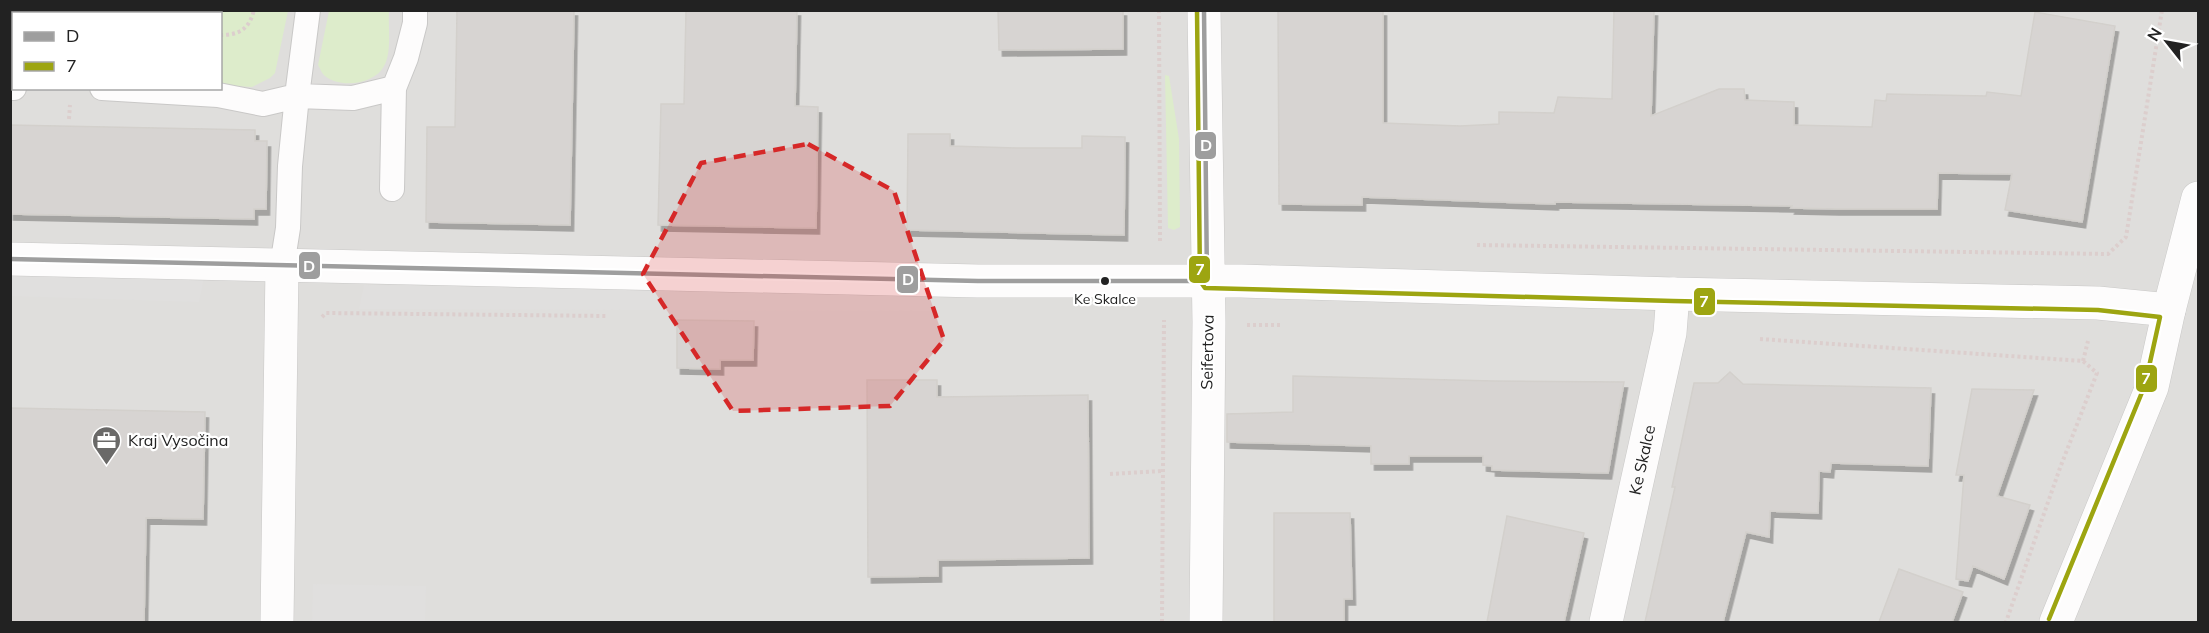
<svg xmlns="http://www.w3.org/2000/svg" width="2209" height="633" font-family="Mulish,sans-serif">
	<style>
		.residential { fill: #dfdedc; fill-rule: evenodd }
		.grass { fill: #ddeccb }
		.parking { fill: #e0dfde }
		.building { fill: #d7d4d2; stroke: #d3d0cc; stroke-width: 1.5; filter: url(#shadow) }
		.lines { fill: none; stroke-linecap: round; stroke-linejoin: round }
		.service-casing { stroke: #c9c8c7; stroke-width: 26 }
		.minor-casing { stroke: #c9c8c7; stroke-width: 34 }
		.tertiary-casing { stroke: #c9c8c7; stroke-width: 34 }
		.path { stroke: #dccecd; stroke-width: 4; stroke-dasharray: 3 3; stroke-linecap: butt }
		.service { stroke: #fdfcfc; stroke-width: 24 }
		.minor { stroke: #fdfcfc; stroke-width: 33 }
		.tertiary { stroke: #fdfcfc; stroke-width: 33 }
		.bus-1-casing { stroke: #fff; stroke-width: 9 }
		.bus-2-casing { stroke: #fff; stroke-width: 9 }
		.bus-1 { stroke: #9e9e9e; stroke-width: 4.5 }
		.bus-2 { stroke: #9da511; stroke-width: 4.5 }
		.marked { fill: #d62828; fill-opacity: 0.2; stroke: #d62828; stroke-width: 4.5; stroke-dasharray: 12 8; stroke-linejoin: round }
		.bus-dot { fill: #222; stroke: #fff; stroke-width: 2 }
		.labels { text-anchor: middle; stroke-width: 4.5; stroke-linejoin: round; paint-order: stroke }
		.bus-label { font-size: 14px; fill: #222; stroke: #fff }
		.street-label { font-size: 16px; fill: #222; stroke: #fff }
		.poi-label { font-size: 16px; fill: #222; stroke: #fff; text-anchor: start }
		.line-badge { stroke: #fff; stroke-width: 2 }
		.badge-label { font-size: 16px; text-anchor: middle; font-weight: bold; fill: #fff }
	</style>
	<defs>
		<filter id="shadow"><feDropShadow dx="3.5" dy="6" stdDeviation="0" flood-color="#0004"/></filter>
	</defs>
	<rect width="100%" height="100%" fill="#f0eeeb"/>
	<!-- residential -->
	<path class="residential" d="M11,11H2198V622H11ZM14,14H220V88H14Z"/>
	<!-- grass -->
	<path class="grass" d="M10,11H288L275,73L270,78L252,87L221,85L220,14H14L13,56L11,55Z
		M329,11H389C388,27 392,52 384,66C375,84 341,89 325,76C322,74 320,68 318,65Z
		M1165,75L1169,76L1179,139L1180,227L1174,230L1168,228Z"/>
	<!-- parking -->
	<path class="parking" d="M11,273L204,278L199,302L11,296Z
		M364,285L932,293L933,311L359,309Z
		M313,584L426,586L425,622H312Z"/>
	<!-- building -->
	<path class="building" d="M457,10H574L570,225L426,222L427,127H455Z
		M686,10H797L795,106L818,107L816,228L658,225L661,104H684Z
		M998,10H1123V49L999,50Z
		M1278,10H1383V123L1460,126L1499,124V112L1554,113L1558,97L1612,99L1614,10H1654L1651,116L1719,89H1744L1745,100L1794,102V125L1872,127L1875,100L1886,101L1887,94L1986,96L1987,92L2021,96L2035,12L2115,26L2082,222L2005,210L2012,174L1938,173L1937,209H1836L1791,208L1792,206L1555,202V204L1362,197V205L1279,204Z
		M10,125L255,130V141H267L266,209H254V219L10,214Z
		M908,134H950V146L1016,148H1082V136L1125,137L1124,235L907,230Z
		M677,320L754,321L753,360H720V369L677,368Z
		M1730,372L1743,384L1931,388L1928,466L1831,463L1830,472L1819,471L1818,513L1770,511L1769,537L1746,532L1723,622H1645L1675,487H1672L1694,383H1718Z
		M1293,376L1494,381L1624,382L1608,473L1492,470V466L1483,465V456H1409V464H1371V446L1227,442V414L1293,412Z
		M867,380H937V397L1088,395L1089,558L938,560V576L868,577Z
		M1972,389L2034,390L1997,496L2030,505L2004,579L1973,566L1968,581L1956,579L1964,475H1956Z
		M10,408L205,412L203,519L146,518L144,622H10Z
		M1274,513H1350L1352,599H1344V622H1274Z
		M1507,516L1584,533L1564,622H1487Z
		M1899,569L1963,592L1952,622H1879Z"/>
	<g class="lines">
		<defs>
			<path id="service" d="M10,88H14
				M102,88L218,95L263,104L297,96L353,98L394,88
				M392,189L394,88L406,58L415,23V10
				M282,266L288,228L290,166L297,96L308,10"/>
			<g id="minor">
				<path d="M1204,10L1209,322L1206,622"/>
				<path d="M10,259L978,281H1241L1673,294L2098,303L2169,310"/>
				<path d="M277,622L282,266"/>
				<path id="s1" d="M1606,622L1670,333L1673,294"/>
			</g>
			<path id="tertiary" d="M2056,622L2152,387L2169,310L2198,198"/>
		</defs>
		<!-- service casing -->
		<use href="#service" class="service-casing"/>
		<!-- minor casing -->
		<use href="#minor" class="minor-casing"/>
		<!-- tertiary casing -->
		<use href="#tertiary" class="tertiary-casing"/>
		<!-- path -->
		<path class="path" d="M1159,10L1160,241
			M105,14V10
			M10,28H14
			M220,35C240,35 249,29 254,10
			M220,42L221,35
			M69,119L70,105
			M1477,245L2108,254L2126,237L2162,10
			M322,317L326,313L607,316
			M1247,325H1282
			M1760,339L2083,361L2097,373L2060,468L2006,622
			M2083,361L2088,341
			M1110,474L1162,471
			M1162,622L1164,320"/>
		<!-- service -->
		<use href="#service" class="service"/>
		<!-- minor -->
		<use href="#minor" class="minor"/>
		<!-- tertiary -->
		<use href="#tertiary" class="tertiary"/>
		<defs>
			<path id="bus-1" d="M1204,10L1207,281
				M10,259L978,281H1207"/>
			<path id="bus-2" d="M1197,10L1200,281L1205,288L1673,301L2098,310L2160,317L2145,385L2049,619"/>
		</defs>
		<!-- bus-1 casing -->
		<use href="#bus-1" class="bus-1-casing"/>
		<!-- bus-2 casing -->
		<use href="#bus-2" class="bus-2-casing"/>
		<!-- bus-1 -->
		<use href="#bus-1" class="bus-1"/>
		<!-- bus-2 -->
		<use href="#bus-2" class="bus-2"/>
	</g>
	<!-- marked area -->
	<path class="marked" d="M808,144L894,191L944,340L890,406L733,411L643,274L701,163Z"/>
	<!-- icons -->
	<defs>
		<symbol id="office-pin" viewBox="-11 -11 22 30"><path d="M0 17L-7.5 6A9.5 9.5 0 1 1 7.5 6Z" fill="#6a6968" stroke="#fff"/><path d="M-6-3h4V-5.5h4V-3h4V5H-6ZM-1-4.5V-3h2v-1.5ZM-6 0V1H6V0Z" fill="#fff"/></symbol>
	</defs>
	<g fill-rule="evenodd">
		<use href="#office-pin" x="90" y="424" width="33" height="45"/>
	</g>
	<!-- markers -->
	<circle class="bus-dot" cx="1105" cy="281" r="5"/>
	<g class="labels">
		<!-- bus labels -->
		<g class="bus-label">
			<text x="1105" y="304">Ke Skalce</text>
		</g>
		<!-- street labels -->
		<g class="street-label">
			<text transform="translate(1207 352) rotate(-89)" y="6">Seifertova</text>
			<text dy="6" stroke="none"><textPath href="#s1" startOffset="166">Ke Skalce</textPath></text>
		</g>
		<!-- poi labels -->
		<g class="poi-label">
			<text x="128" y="446">Kraj Vysočina</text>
		</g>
	</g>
	<g class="line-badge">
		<rect x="1194" y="131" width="23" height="29" rx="6" fill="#9e9e9e"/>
		<rect x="298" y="251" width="23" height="29" rx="6" fill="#9e9e9e"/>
		<rect x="1188" y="255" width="23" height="29" rx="6" fill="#9da511"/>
		<rect x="896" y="265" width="23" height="29" rx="6" fill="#9e9e9e"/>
		<rect x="1693" y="287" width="23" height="29" rx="6" fill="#9da511"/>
		<rect x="2135" y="364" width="23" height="29" rx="6" fill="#9da511"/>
	</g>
	<g class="badge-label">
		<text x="1206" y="151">D</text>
		<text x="309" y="272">D</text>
		<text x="1200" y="275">7</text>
		<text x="908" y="285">D</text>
		<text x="1704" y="307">7</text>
		<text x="2146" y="384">7</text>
	</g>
	<!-- border -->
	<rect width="2209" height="633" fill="none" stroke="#222222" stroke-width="24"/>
	<!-- legend -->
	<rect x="12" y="12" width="210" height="78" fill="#ffffff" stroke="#a7a7a7" stroke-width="1.5"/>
	<rect x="24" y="32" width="30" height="9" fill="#9e9e9e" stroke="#a7a7a7" stroke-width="1.5"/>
	<text x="66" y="42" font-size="18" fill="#222222">D</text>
	<rect x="24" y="62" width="30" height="9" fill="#9da511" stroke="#a7a7a7" stroke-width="1.5"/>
	<text x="66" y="72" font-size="18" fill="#222222">7</text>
	<!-- north arrow -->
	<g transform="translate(2167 42) rotate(301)" stroke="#ffffff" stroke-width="4.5" paint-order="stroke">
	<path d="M0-4.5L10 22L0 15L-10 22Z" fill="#222222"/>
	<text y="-9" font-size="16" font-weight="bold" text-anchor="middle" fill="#222222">N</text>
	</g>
</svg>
